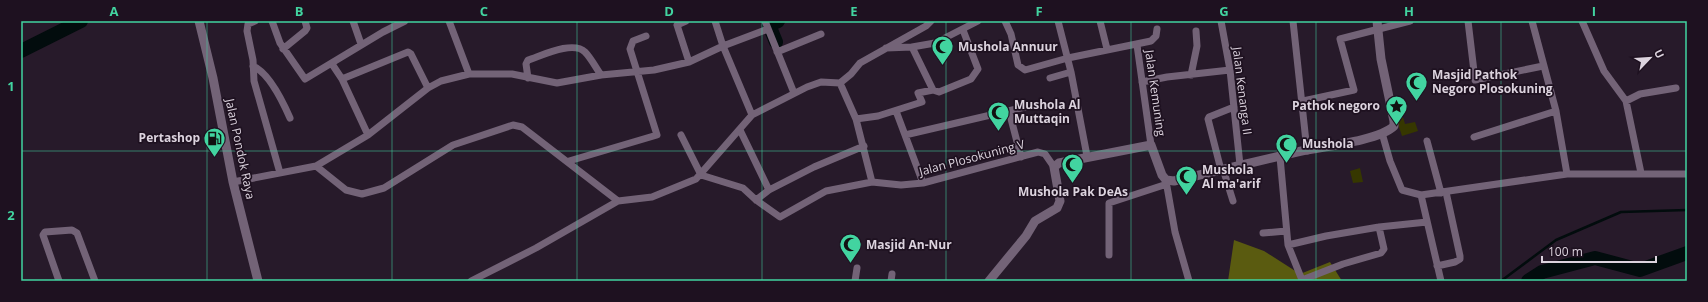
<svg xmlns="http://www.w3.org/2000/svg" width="1708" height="302" font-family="'Open Sans',sans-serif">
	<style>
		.green { fill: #363700 }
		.forest { fill: #5a5b10 }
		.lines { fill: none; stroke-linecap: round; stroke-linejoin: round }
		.stream { stroke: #020c0d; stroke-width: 2.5 }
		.river { stroke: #020c0d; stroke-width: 14 }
		.street { stroke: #736377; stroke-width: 7 }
		.secondary { stroke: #736377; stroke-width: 9 }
		.grid { fill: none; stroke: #42d4a0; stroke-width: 1; stroke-opacity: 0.55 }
		.labels { text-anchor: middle; stroke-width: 3.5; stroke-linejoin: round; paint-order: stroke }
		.poi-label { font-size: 12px; font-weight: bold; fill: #dcd3de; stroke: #1e1120; text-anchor: start }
		.street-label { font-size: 12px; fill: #dcd3de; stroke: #1e1120 }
		.neatline { fill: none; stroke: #42d4a0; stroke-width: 1.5 }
		.grid-label { font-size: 13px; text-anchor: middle; font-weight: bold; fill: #42d4a0 }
	</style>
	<rect width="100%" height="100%" fill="#271a2a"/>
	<!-- green -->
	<path class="green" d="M1401,110L1405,124L1415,122L1418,131L1402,136L1394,112Z
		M1360,168L1363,182L1353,183L1350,171Z"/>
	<!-- forest -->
	<path class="forest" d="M1234,240L1264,251L1300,274L1330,262L1342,281H1228Z"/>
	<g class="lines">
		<!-- stream -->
		<path class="stream" d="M1501,281L1556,240L1621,212L1687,210"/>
		<!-- river -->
		<path class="river" d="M776,42L769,25L778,21
			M21,51L81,21
			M1528,281L1542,272L1595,258L1640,270L1687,253"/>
		<!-- street -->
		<path class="street" d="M255,21L248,24L247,31L253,60L254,81L280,173
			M272,21L280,43L305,79L383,32L405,21
			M353,21L361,44
			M449,21L469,74
			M686,21L677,25L689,62
			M715,21L723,46L752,115
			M765,21L794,93
			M1005,21L1011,34L1018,65L1025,70L1068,58L1151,41L1156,36L1157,29
			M1058,21L1071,72L1087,156
			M1100,21L1107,49
			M1221,21L1230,70L1240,165
			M1293,21L1307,151
			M1468,21L1475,80L1543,66
			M1532,21L1556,111L1567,174
			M1582,21L1604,71L1626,101L1641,173
			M1137,45L1151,145
			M912,47L935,43L978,21
			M886,48L912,47L933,90
			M283,49L305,31L307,28L305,21
			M777,52L821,34
			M332,64L342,79L368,135
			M253,66C269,73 283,102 290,118
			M1191,75L1197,46L1196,31
			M528,78L526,64L528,60C541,56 573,40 585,52C591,58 596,68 601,75
			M1050,78L1071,72
			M342,79L408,52L411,54L428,88
			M1142,82L1167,77L1230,70
			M840,83L856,119L872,182
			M1303,101L1354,90L1340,39L1410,21
			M1626,101L1640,94L1676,88
			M896,111L923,183
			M1009,111L1021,157
			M856,119L878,116L922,102L918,93L933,90L939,92L971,79L978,69L963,30
			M740,130L769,190
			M1382,133L1390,161L1402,190L1421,195L1567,174H1687
			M681,135L701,175L743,188L756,200L780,217L826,191L872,182L901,185L923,183L1038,152L1045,154L1054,167
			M905,135L1025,107
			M1474,137L1556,111
			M1427,141L1441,193
			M1280,157L1288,245L1302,280L1343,264L1381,253L1384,249L1379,227L1427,222
			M569,161L657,135L630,49L633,41L646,36
			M316,166L368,135L428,88L441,81L469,74H512L557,83L601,75L654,70L689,62L723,46L768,29
			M1223,169L1233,201
			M1221,170L1208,119L1209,117L1234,107
			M1166,181L1175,232L1189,281
			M233,182L316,166L346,190L362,194L384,188L453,145L513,125L522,127L618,201L652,197L696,179L752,115L807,87L821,82L840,83L851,74L860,63L926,26L931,21
			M1421,195L1441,281
			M756,200L769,190L814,167L864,146
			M1263,233L1286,231
			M1288,245L1326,236L1379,227
			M1109,255V203L1167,184
			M1437,266L1455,262L1460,259V256L1446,192
			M59,281L43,235L45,232L72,230L77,233L95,281
			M471,281L536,248L618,201
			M855,281L857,268
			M891,281L892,274"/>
		<!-- secondary -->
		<path class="secondary" d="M199,21L213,78L233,182L258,281
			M989,281L1026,236L1035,221L1057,208L1060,201L1054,167L1059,163L1151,145L1162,175L1166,180L1174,181C1215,171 1256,162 1297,152C1319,147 1379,141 1394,126V121L1381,59L1377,21"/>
	</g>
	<!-- grid -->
	<path class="grid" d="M207,21V281M392,21V281M577,21V281M762,21V281M946,21V281M1131,21V281M1316,21V281M1501,21V281M21,151H1687"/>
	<!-- icons -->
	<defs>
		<symbol id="mosque-pin" viewBox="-11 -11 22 30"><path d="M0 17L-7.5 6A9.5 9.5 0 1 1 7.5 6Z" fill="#42d4a0" stroke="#1e1120"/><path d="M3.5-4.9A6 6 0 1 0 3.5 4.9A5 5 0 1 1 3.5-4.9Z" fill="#111"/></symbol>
		<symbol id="sight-pin" viewBox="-11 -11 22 30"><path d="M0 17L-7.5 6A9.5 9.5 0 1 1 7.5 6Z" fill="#42d4a0" stroke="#1e1120"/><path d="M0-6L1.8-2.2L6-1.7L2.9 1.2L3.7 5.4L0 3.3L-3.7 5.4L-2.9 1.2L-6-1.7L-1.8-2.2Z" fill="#111"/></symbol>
		<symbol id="fuel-pin" viewBox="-11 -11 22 30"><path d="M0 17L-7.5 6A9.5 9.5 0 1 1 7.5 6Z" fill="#42d4a0" stroke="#1e1120"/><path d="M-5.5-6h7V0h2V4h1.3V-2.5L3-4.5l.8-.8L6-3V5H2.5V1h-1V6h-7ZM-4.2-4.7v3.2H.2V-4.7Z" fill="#111"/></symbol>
	</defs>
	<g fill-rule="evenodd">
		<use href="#mosque-pin" x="930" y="34" width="25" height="34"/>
		<use href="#mosque-pin" x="1404" y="70" width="25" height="34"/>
		<use href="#sight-pin" x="1384" y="94" width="25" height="34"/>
		<use href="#mosque-pin" x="986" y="100" width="25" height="34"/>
		<use href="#fuel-pin" x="202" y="126" width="25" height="34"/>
		<use href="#mosque-pin" x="1274" y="132" width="25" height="34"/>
		<use href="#mosque-pin" x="1060" y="152" width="25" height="34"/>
		<use href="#mosque-pin" x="1174" y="164" width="25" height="34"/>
		<use href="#mosque-pin" x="838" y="232" width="25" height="34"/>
	</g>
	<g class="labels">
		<!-- poi labels -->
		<g class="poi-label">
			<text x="958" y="51">Mushola Annuur</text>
			<text x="1432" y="79">Masjid Pathok<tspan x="1432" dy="14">Negoro Plosokuning</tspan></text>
			<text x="1014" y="109">Mushola Al<tspan x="1014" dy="14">Muttaqin</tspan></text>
			<text x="1380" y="110" text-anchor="end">Pathok negoro</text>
			<text x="200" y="142" text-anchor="end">Pertashop</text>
			<text x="1302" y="148">Mushola</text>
			<text x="1202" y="174">Mushola<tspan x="1202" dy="14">Al ma'arif</tspan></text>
			<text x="1073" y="196" text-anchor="middle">Mushola Pak DeAs</text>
			<text x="866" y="249">Masjid An-Nur</text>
		</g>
		<!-- street labels -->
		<g class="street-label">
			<text transform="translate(1242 91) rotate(83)" y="4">Jalan Kenanga II</text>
			<text transform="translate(1155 93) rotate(82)" y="4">Jalan Kemuning</text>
			<text transform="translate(240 149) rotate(78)" y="4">Jalan Pondok Raya</text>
			<text transform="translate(972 158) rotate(-15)" y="4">Jalan Plosokuning V</text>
		</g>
	</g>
	<!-- border -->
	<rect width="1708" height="302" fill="none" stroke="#1e1120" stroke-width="44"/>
	<!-- north arrow -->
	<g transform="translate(1650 58) rotate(65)" stroke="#1e1120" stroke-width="3" paint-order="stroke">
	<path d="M0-3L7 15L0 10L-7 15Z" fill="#dcd3de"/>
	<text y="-6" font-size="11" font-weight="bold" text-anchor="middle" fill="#dcd3de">U</text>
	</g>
	<!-- scale -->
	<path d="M1542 256v6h114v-6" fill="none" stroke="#dcd3de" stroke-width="2"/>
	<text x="1548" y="256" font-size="12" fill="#dcd3de" stroke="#1e1120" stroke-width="3" paint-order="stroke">100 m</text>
	<rect x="22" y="22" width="1664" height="258" class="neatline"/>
	<g class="grid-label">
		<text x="114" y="16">A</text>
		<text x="299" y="16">B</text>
		<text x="484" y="16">C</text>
		<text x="669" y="16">D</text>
		<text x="854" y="16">E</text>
		<text x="1039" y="16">F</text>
		<text x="1224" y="16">G</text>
		<text x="1409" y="16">H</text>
		<text x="1594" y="16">I</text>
		<text x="11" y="91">1</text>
		<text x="11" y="220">2</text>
	</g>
</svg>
